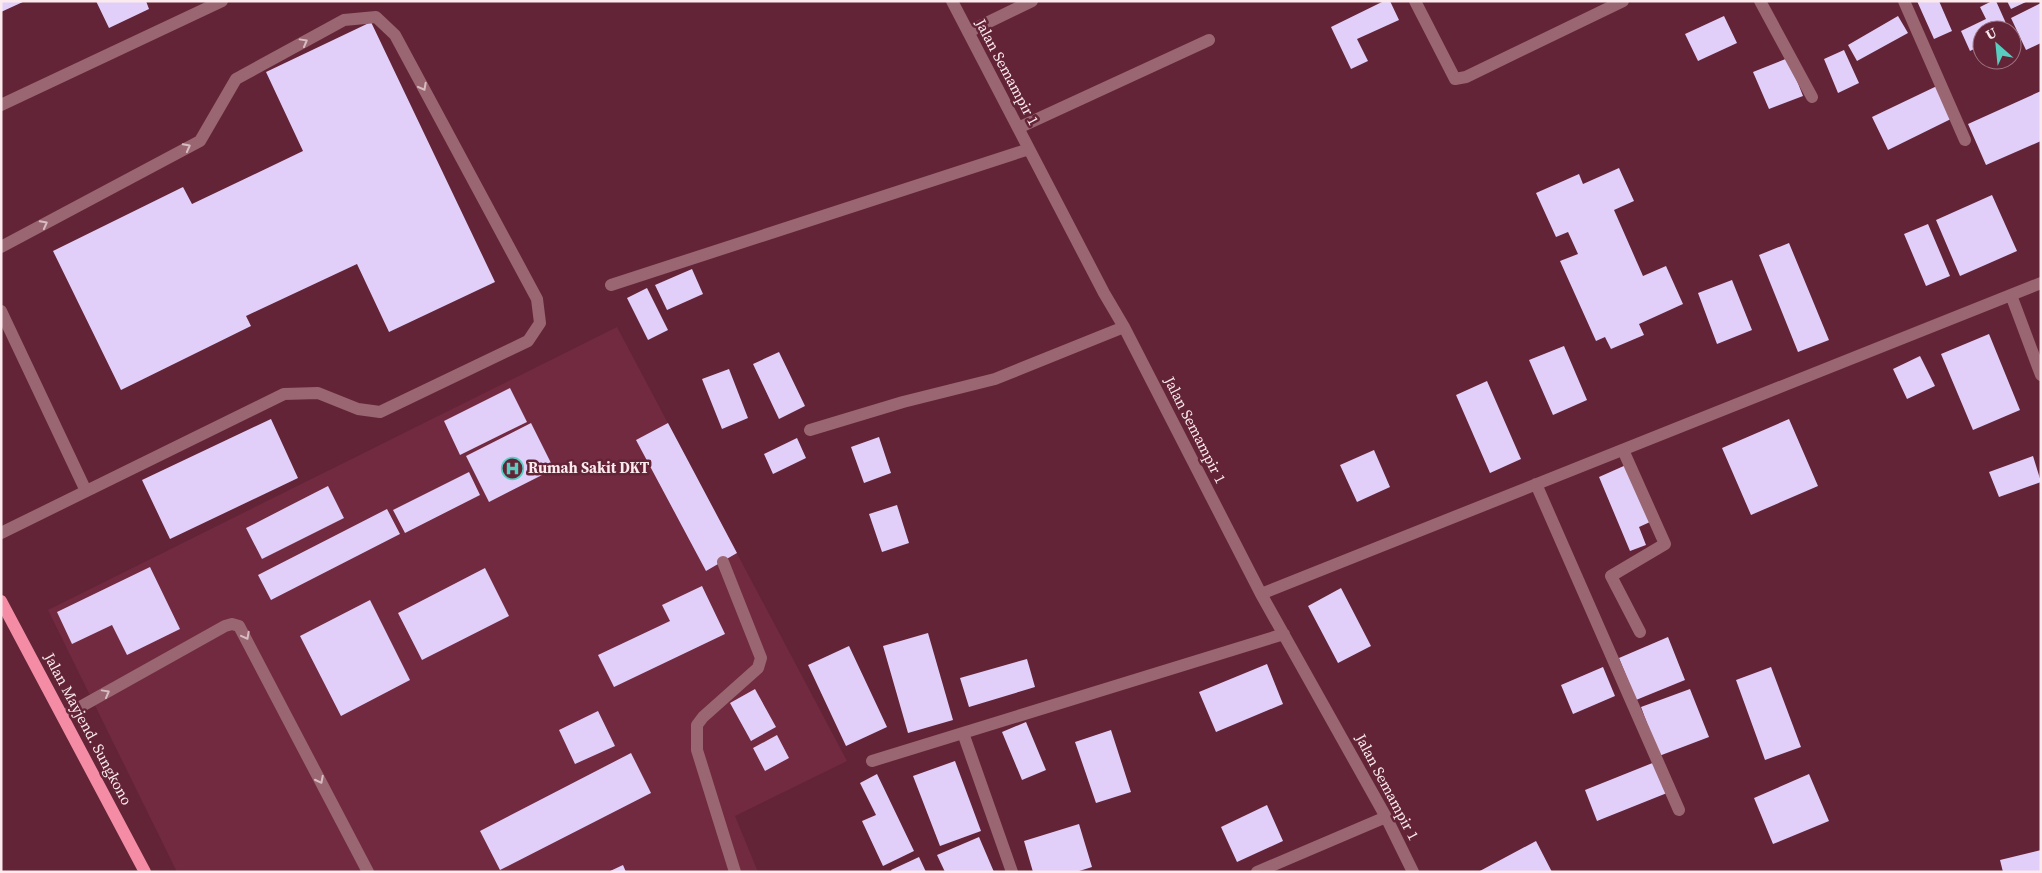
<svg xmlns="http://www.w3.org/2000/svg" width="2042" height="873" font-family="'Source Serif 4',serif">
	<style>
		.built { fill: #712a40 }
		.building { fill: #e1cff9 }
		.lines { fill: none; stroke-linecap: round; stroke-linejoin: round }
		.minor { stroke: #9a6672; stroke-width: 12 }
		.major { stroke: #f48ca5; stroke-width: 12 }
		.oneway { stroke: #d9bcc3 }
		.labels { text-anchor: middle; stroke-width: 5; stroke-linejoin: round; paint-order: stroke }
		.street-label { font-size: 15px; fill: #fbebee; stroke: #632437 }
		.poi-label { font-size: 15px; font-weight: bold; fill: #fbebee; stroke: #632437; text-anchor: start }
	</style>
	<rect width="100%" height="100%" fill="#632437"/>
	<!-- built -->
	<path class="built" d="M617,327L847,761L735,816L758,872H177L48,610Z"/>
	<!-- building -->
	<path class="building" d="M1,1H25L1,12Z
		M96,1H146L149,9L109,28Z
		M1384,1H1390L1399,20L1357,39L1368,61L1351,69L1331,27Z
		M1917,1H1939L1952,31L1934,39Z
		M1992,1H1996L2009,30H1982V45L1970,51L1961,31L1986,19L1980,7Z
		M2007,1H2028L2011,9Z
		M2041,3V43L2026,50L2011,18Z
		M1724,16L1737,43L1698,61L1685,34Z
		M1898,16L1908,33L1857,61L1848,45Z
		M371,22L495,282L389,332L357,264L246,316L251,326L121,390L53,251L183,187L192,204L303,151L266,72Z
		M1844,50L1859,83L1838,93L1824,59Z
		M1788,58L1803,96L1769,109L1753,72Z
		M1939,85L1955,117L1888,150L1872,117Z
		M2041,91V141L1986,165L1968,124Z
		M1619,168L1634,201L1614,210L1643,276L1666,266L1683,304L1639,324L1644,335L1611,349L1605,337L1596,341L1560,261L1578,254L1568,232L1556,237L1536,193L1579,174L1583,184Z
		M1992,195L2017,251L1960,276L1936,220Z
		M1928,224L1950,276L1926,286L1904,234Z
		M1789,243L1829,340L1798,352L1759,255Z
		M692,269L703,294L667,310L655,285Z
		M1732,280L1752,330L1717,344L1698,293Z
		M647,288L668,330L648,340L627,298Z
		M1989,334L2020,410L1973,430L1941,354Z
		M1564,346L1587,400L1553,415L1529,360Z
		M779,352L805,406L779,419L753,364Z
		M1920,356L1935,386L1907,399L1893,369Z
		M729,369L748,418L722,429L702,379Z
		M1487,381L1521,459L1490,473L1456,395Z
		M510,388L527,422L460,455L444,421Z
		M271,419L298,478L170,539L142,480Z
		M1789,419L1818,486L1751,515L1722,448Z
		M531,423L554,469L489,502L466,456Z
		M668,423L737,553L706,571L636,440Z
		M879,437L891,473L864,483L851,447Z
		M797,438L806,458L773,474L764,454Z
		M1374,450L1390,487L1357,502L1340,465Z
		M2033,456L2041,482L1999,497L1989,472Z
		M1626,465L1650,522L1639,527L1646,545L1630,551L1599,477Z
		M469,472L480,495L405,533L393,510Z
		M328,486L344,518L262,559L246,528Z
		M897,505L909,543L882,552L869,514Z
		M387,509L400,534L271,600L258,575Z
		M150,567L180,629L127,655L112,625L72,644L57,612Z
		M485,568L509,616L422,660L398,613Z
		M702,586L725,634L614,687L598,655L670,621L662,605Z
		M1341,588L1371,646L1338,663L1308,606Z
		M370,600L410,680L341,716L300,636Z
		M928,633L953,720L908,733L883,646Z
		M1668,637L1685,680L1636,700L1619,658Z
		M849,646L887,727L846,746L808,665Z
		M1027,659L1035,687L969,707L960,678Z
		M1267,664L1283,704L1216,732L1199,692Z
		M1603,667L1615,696L1573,714L1561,685Z
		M1771,667L1801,747L1765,760L1736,680Z
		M755,689L776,727L751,741L730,703Z
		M1690,689L1709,737L1659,756L1641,707Z
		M598,711L615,746L575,764L559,730Z
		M1026,722L1046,770L1022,780L1002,732Z
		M1111,730L1131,792L1096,803L1075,742Z
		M777,735L789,758L765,771L753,748Z
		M631,753L651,793L500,870L480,831Z
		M955,761L981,831L940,846L913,776Z
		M1655,762L1667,793L1597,821L1585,790Z
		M877,774L914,851L883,866L862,821L876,815L860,783Z
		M1809,774L1829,821L1773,844L1754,798Z
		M1267,805L1283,841L1237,862L1221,827Z
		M1079,824L1092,867L1076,872H1033L1024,841Z
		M979,837L994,872H945L937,855Z
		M1536,841L1552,872H1478Z
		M2041,850V872H2003L2000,860Z
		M919,857L926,872H892L891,870Z
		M623,865L626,872H608Z"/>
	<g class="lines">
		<!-- minor -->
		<path class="minor" d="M952,1L1104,293L1124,327L1261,594L1386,817L1413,872
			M1415,1L1455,79L1466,77L1623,1
			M1760,1L1812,97
			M1904,1L1965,140
			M968,32L1032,1
			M1,105L222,1
			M1018,128L1209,40
			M1,247L200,141L236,79L344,20L376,17L395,35L537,299L540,323L528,341L380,412L358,409L318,393L284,394L1,533
			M611,285L1029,149
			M2011,295L2041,375
			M1,311L86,491
			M810,430L903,402L995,379L1124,327
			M1623,450L1665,544L1611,576L1640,632
			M1536,484L1679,810
			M723,562L761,658L758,668L703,717L697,725V750L735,872
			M1261,594L2041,283
			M64,716L225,626L232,624L239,626L368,872
			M963,733L1012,872
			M872,761L1284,634
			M1257,872L1386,817"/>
		<!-- major -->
		<path class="major" d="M1,601L145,872"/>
	</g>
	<!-- one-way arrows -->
	<defs><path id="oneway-chevron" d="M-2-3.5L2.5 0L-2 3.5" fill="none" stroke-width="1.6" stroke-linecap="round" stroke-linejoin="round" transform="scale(1.25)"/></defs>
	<g class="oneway">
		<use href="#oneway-chevron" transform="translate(304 42) rotate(-29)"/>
		<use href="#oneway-chevron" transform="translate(423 87) rotate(62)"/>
		<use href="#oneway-chevron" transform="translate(187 147) rotate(-28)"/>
		<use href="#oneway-chevron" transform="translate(44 224) rotate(-28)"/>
		<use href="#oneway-chevron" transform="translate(246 636) rotate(62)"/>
		<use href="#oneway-chevron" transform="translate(106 693) rotate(-29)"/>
		<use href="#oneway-chevron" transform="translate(320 780) rotate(63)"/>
	</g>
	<!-- icons -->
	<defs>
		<symbol id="hospital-ring" viewBox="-11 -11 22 22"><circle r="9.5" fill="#632437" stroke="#58cec0" stroke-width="1.5"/><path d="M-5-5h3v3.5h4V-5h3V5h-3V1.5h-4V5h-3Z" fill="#58cec0"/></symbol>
	</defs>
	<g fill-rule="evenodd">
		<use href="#hospital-ring" x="500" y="456" width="25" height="25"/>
	</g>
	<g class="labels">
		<!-- street labels -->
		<g class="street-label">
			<text transform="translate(1007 72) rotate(62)" y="5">Jalan Semampir 1</text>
			<text transform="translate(1195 430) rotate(63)" y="5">Jalan Semampir 1</text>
			<text transform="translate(88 729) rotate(62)" y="5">Jalan Mayjend. Sungkono</text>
			<text transform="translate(1387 787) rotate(62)" y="5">Jalan Semampir 1</text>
		</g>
		<!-- poi labels -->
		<g class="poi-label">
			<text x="528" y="473">Rumah Sakit DKT</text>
		</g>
	</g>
	<!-- border -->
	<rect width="2042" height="873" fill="none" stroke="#fbebee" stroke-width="5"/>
	<!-- north arrow -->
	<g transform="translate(1997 45) rotate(333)"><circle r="24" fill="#632437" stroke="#a07480"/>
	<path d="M0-4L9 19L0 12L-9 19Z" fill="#58cec0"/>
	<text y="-8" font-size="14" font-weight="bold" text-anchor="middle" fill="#fbebee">U</text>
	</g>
</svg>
